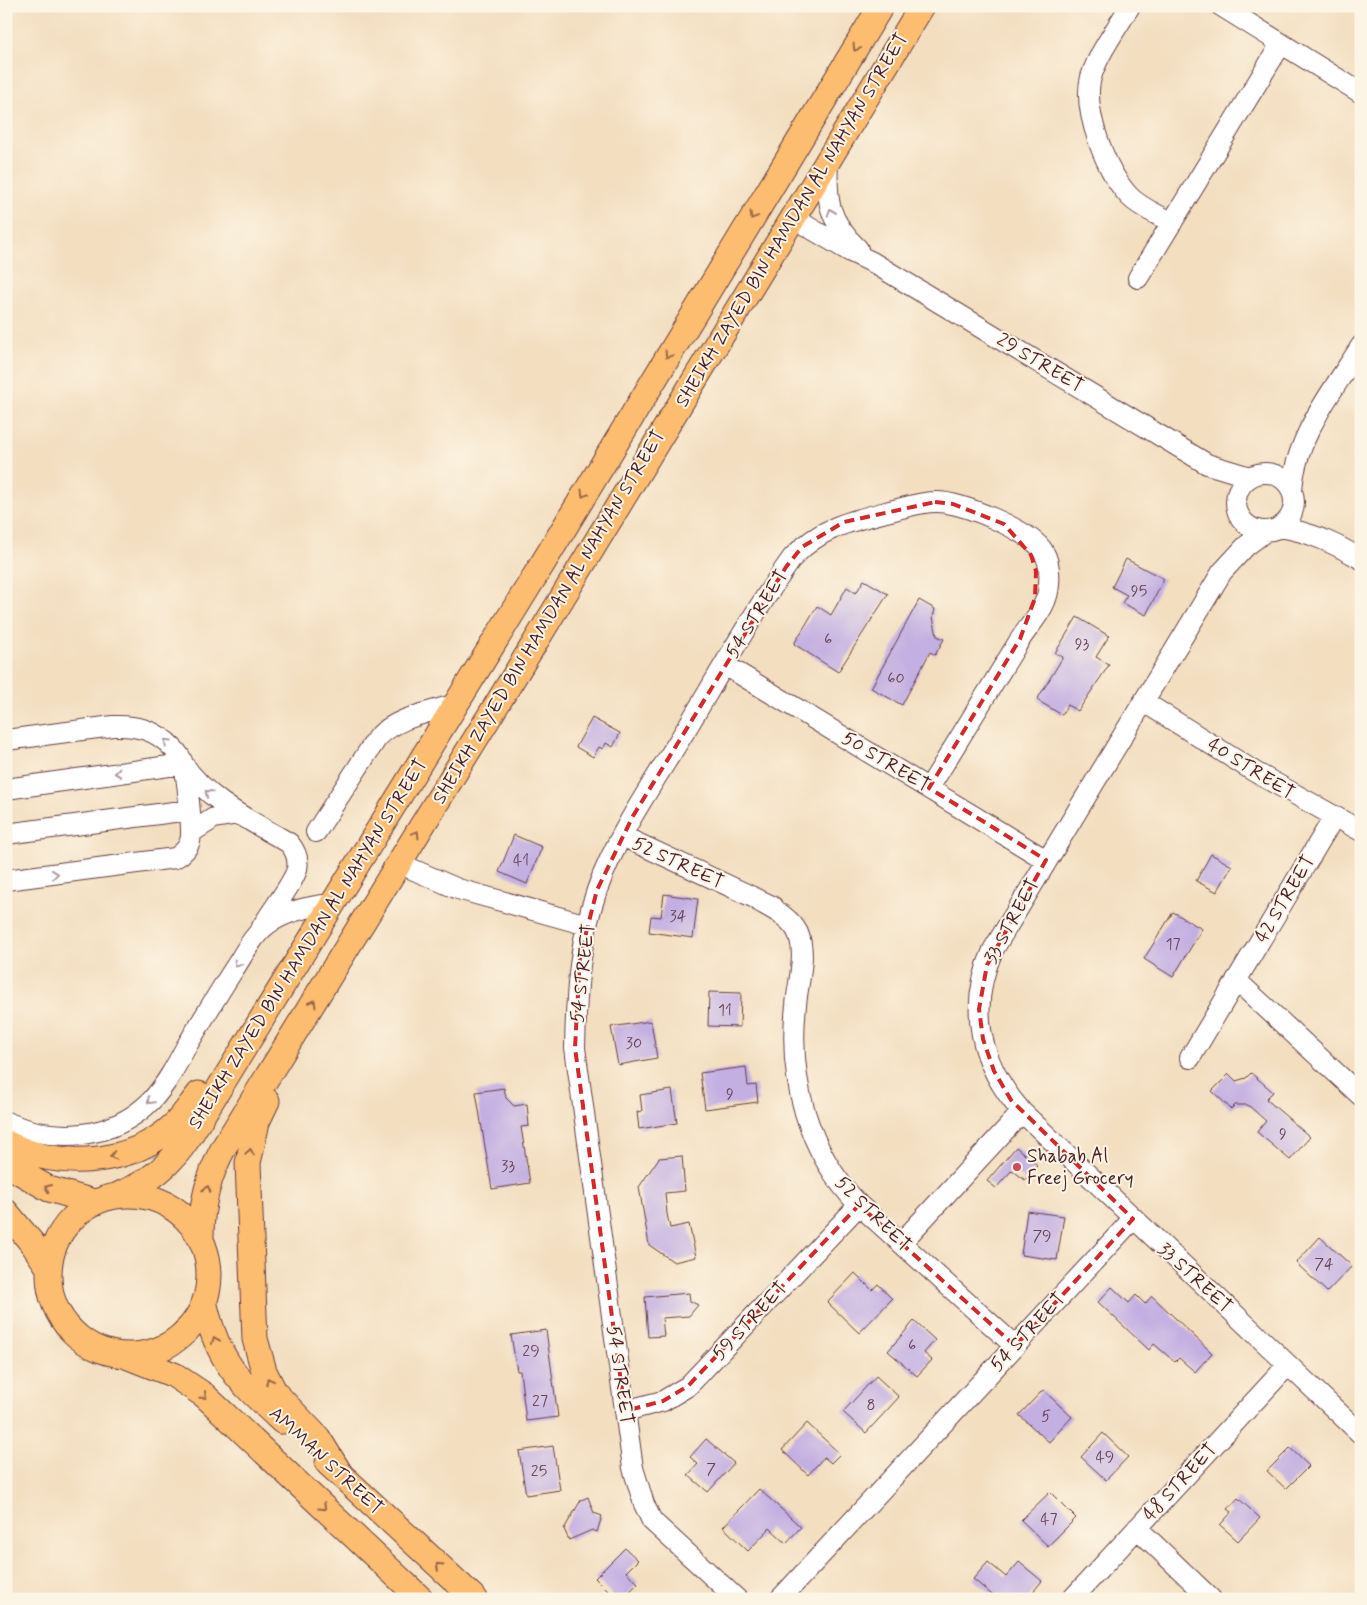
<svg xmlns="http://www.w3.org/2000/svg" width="1367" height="1605" font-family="Mynerve,sans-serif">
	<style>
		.building { fill: #c3afe2 }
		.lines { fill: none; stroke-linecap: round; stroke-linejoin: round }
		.minor-casing { stroke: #633c41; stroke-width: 22 }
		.major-casing { stroke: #633c41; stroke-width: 27 }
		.minor { stroke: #fff; stroke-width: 20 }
		.major { stroke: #fcbd6f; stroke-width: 25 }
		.oneway { stroke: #9a664a }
		.oneway2 { stroke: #ae9aa0 }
		.marked { fill: none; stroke: #d62828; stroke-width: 4; stroke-dasharray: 10 6; stroke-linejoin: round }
		.poi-dot { fill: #d1495b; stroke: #fcf5e5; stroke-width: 2 }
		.labels { text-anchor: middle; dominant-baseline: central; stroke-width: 4; stroke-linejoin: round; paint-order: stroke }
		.number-label { font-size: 16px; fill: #684359 }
		.street-label { font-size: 19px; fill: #4a1f2b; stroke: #fcf5e5 }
		.poi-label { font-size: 19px; fill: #4a1f2b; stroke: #fcf5e5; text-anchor: start }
	</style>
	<rect width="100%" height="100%" fill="#fcf5e5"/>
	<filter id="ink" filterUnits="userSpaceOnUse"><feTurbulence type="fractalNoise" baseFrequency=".02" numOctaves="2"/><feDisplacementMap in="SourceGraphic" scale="10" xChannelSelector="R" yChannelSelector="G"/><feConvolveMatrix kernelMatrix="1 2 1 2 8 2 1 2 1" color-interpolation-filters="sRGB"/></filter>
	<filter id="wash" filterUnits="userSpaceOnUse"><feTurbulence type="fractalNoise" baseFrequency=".0096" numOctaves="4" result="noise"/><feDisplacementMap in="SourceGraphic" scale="20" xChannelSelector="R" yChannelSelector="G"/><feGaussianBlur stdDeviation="1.12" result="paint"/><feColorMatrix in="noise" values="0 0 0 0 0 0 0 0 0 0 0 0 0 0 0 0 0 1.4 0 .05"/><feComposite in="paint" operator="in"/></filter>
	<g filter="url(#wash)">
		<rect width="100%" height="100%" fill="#f3dec0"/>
		<g id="blocks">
			<!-- building -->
			<path class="building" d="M1126 559 1164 579 1146 615 1122 603 1127 595 1112 587Z
				M864 580 888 594 838 672 794 644 817 606 831 615 847 587 856 593Z
				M919 600 935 609 933 617 937 636 944 639 935 655 930 652 902 705 871 688Z
				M1077 617 1109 636 1096 657 1109 665 1078 711 1067 705 1062 715 1037 700 1063 657 1055 653Z
				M592 718 620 733 613 747 606 743 603 749 599 747 593 757 576 747Z
				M514 835 542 847 527 884 499 872Z
				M1211 854 1232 866 1217 892 1196 881Z
				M664 894 698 899 693 938 649 932 651 916 661 917Z
				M1173 912 1202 929 1173 977 1144 959Z
				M709 992 741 993 740 1027 708 1026Z
				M651 1021 657 1058 618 1065 611 1027Z
				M746 1067 748 1086 756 1085 758 1102 705 1109 700 1073Z
				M1251 1073 1273 1092 1266 1099 1310 1137 1290 1160 1257 1132 1266 1121 1248 1105H1235L1231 1109 1212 1091 1229 1074 1236 1081 1246 1078Z
				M504 1088 506 1098 514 1106 527 1104 529 1126 521 1127 530 1183 492 1189 476 1092Z
				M672 1090 677 1123 639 1129 637 1112 642 1111 640 1095Z
				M1016 1147 1037 1165 1025 1180 1012 1170 996 1188 987 1181Z
				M682 1156 685 1191 665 1193 667 1214 670 1228 689 1224 696 1257 674 1262 649 1245 639 1187 659 1158Z
				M1027 1211 1064 1216 1057 1260 1021 1255Z
				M1320 1237 1352 1266 1327 1292 1296 1263Z
				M855 1273 872 1290 878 1284 892 1299 859 1333 827 1302Z
				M1112 1287 1129 1303 1136 1295 1145 1304 1152 1296 1212 1353 1195 1372 1179 1358 1175 1362 1154 1344 1149 1350 1098 1302Z
				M689 1293 690 1301 698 1305 689 1316 662 1318 664 1336 648 1337 645 1297Z
				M914 1321 935 1340 924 1353 932 1360 917 1376 888 1351Z
				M546 1330 558 1417 526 1421 520 1371H517L511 1335Z
				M876 1376 899 1397 866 1433 843 1412Z
				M1043 1390 1072 1417 1049 1442 1019 1415Z
				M807 1423 840 1454 831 1463 824 1457 808 1475 782 1450Z
				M1103 1433 1128 1457 1106 1480 1081 1457Z
				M706 1439 734 1463 708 1492 688 1475 698 1464 690 1457Z
				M553 1446 560 1490 526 1495 519 1451Z
				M1290 1448 1309 1466 1286 1489 1267 1471Z
				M759 1489 801 1527 786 1543 770 1528 748 1551 723 1527Z
				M1050 1492 1076 1518 1048 1546 1021 1520Z
				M588 1497 594 1513 602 1516 597 1532 592 1530 569 1540 564 1529 581 1500Z
				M1238 1498 1260 1518 1238 1541 1220 1525 1232 1512 1228 1509Z
				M625 1548 638 1560 626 1572 638 1583 623 1599H616L595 1578Z
				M988 1562 1006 1577 1019 1562 1042 1581 1027 1599H997L973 1579Z"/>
		</g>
	</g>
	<g filter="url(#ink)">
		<use href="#blocks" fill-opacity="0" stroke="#633c41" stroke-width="1"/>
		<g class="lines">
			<defs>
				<path id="minor" d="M1130 6C1117 28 1099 52 1091 77 1082 110 1106 172 1130 197 1141 208 1159 215 1172 223
					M1221 6 1361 93
					M828 160C826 201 828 220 858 249
					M793 218 851 252 872 262 1207 464 1250 477
					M1138 278 1281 44
					M1236 502a29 29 0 1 1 58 0a29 29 0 1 1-58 0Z
					M1292 492C1294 438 1333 391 1361 346
					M1279 527C1310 532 1334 543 1361 559
					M1266 531 1246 546 1222 572 993 950C967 1009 980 1064 1022 1112L1361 1434
					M725 665 1046 860
					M1144 702 1255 772 1361 831
					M6 740 113 726C137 725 156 730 173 748 177 752 182 759 183 764 187 774 193 832 190 841 188 849 182 854 175 858L6 880
					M6 789 183 764C209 802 250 820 289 843 295 850 299 859 297 869 294 882 270 913 262 927
					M192 832 214 818 239 814
					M316 832 377 738C397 717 428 713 456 704
					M6 834 189 810
					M622 836 772 906
					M398 863 458 889 587 925
					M760 902C774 910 791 918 798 933 807 955 798 981 796 1005 788 1079 807 1151 859 1205L1015 1346
					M1236 980 1361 1096
					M1190 1058 1334 817
					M6 1122C55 1143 112 1140 151 1101 166 1085 176 1066 186 1047 202 1021 217 995 234 969 244 954 253 935 268 924 286 911 311 906 332 904
					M901 1243 1022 1112
					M625 1411 663 1401 688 1386 859 1205
					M1137 1528 1211 1599
					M737 1599 652 1521 644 1504 633 1468 575 1048C576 995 579 941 597 890 617 834 654 782 685 731 720 673 753 612 793 557 822 526 855 520 894 510 907 507 921 502 935 502 958 500 1031 531 1043 551 1049 560 1050 572 1049 584 1048 609 1028 625 1016 646 987 693 958 741 929 788
					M780 1599 1133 1219
					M1072 1599 1288 1365"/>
				<path id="major" d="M267 1101 257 1122 248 1163 255 1339 264 1371 275 1393 318 1438 341 1475
					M6 1143C59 1170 131 1166 175 1124 184 1115 191 1104 199 1094
					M6 1164 49 1189 94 1202
					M120 1194C150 1182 171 1164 189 1137L546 558 881 6
					M49 1275a80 80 0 1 1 160 0a80 80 0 1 1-160 0Z
					M6 1212 32 1243 49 1268
					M201 1237C201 1205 208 1176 224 1147L539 636 922 6
					M205 1305C218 1363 240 1382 282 1421
					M126 1356 174 1375 204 1395 421 1599
					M328 1463 475 1599"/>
			</defs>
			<!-- minor casing -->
			<use href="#minor" class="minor-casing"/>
			<!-- major casing -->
			<use href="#major" class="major-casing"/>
			<!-- minor -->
			<use href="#minor" class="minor"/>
			<!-- major -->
			<use href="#major" class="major"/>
		</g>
		<!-- one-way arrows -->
		<defs><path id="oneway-chevron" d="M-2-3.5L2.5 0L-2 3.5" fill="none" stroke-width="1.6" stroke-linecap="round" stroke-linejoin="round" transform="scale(1.25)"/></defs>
		<g class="oneway">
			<use href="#oneway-chevron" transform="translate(856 48) rotate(121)"/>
			<use href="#oneway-chevron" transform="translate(753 216) rotate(121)"/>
			<use href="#oneway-chevron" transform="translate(668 355) rotate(121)"/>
			<use href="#oneway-chevron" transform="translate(584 494) rotate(121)"/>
			<use href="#oneway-chevron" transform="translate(416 834) rotate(-58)"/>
			<use href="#oneway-chevron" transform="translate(313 1003) rotate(-59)"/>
			<use href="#oneway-chevron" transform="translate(250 1152) rotate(-81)"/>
			<use href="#oneway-chevron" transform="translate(113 1156) rotate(166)"/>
			<use href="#oneway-chevron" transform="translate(48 1188) rotate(-156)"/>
			<use href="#oneway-chevron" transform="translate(207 1189) rotate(-75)"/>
			<use href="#oneway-chevron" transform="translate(215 1340) rotate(-112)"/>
			<use href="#oneway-chevron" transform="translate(269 1381) rotate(-118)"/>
			<use href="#oneway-chevron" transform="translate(204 1396) rotate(40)"/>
			<use href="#oneway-chevron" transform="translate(323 1507) rotate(43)"/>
			<use href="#oneway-chevron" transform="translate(439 1566) rotate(-137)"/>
		</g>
		<g class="oneway2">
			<use href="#oneway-chevron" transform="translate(831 212) rotate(-109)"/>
			<use href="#oneway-chevron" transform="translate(167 742) rotate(-137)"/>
			<use href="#oneway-chevron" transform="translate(118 773) rotate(172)"/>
			<use href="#oneway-chevron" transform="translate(208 793) rotate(-139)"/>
			<use href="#oneway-chevron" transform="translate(55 874) rotate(-7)"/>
			<use href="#oneway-chevron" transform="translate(237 964) rotate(123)"/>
			<use href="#oneway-chevron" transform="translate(150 1101) rotate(135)"/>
		</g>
	</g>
	<!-- marked area -->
	<path class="marked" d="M935 502 953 504 1004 524 1031 555 1036 571 1035 598 1020 639 929 788 1046 860 987 965 979 1009 983 1039 994 1071 1011 1100 1133 1219 1015 1346 859 1205 688 1386 663 1401 625 1411 575 1048 580 957 597 890 633 816 786 567 802 547 844 522Z"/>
	<!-- markers -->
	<circle class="poi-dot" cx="1017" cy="1167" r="5"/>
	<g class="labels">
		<!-- number labels -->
		<g class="number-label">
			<text x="1139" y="591">95</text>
			<text x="828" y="639">6</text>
			<text x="1082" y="644">93</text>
			<text x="896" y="678">60</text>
			<text x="521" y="860">41</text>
			<text x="678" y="916">34</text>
			<text x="1173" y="944">17</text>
			<text x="725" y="1010">11</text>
			<text x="634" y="1043">30</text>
			<text x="730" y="1094">9</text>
			<text x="1283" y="1134">9</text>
			<text x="508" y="1166">33</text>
			<text x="1042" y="1236">79</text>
			<text x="1324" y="1264">74</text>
			<text x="912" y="1345">6</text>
			<text x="531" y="1351">29</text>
			<text x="540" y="1401">27</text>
			<text x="871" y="1405">8</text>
			<text x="1046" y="1416">5</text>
			<text x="1105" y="1457">49</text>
			<text x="711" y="1469">7</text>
			<text x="539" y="1471">25</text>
			<text x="1049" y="1519">47</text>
		</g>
		<!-- street labels -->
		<g class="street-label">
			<text transform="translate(792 220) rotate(-59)">SHEIKH ZAYED BIN HAMDAN AL NAHYAN STREET</text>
			<text transform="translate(1040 363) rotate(31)">29 STREET</text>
			<text transform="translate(757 614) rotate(-58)">54 STREET</text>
			<text transform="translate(549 617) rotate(-59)">SHEIKH ZAYED BIN HAMDAN AL NAHYAN STREET</text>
			<text transform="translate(886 762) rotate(31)">50 STREET</text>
			<text transform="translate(1251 769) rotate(32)">40 STREET</text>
			<text transform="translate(678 863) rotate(25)">52 STREET</text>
			<text transform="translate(1285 899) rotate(-59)">42 STREET</text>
			<text transform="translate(1012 921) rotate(-61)">33 STREET</text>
			<text transform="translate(308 944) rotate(-58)">SHEIKH ZAYED BIN HAMDAN AL NAHYAN STREET</text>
			<text transform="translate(583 973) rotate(-83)">54 STREET</text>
			<text transform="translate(873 1214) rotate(45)">52 STREET</text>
			<text transform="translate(1195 1278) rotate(43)">33 STREET</text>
			<text transform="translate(750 1321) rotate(-47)">59 STREET</text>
			<text transform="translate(1028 1332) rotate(-47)">54 STREET</text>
			<text transform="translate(620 1375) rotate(82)">54 STREET</text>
			<text transform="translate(326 1461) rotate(43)">AMMAN STREET</text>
			<text transform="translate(1180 1482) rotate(-47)">48 STREET</text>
		</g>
		<!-- poi labels -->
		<g class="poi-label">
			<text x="1027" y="1156">Shabab Al<tspan x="1027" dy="22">Freej Grocery</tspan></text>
		</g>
	</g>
	<!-- margin -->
	<rect width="1367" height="1605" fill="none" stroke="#fcf5e5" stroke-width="25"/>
</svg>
